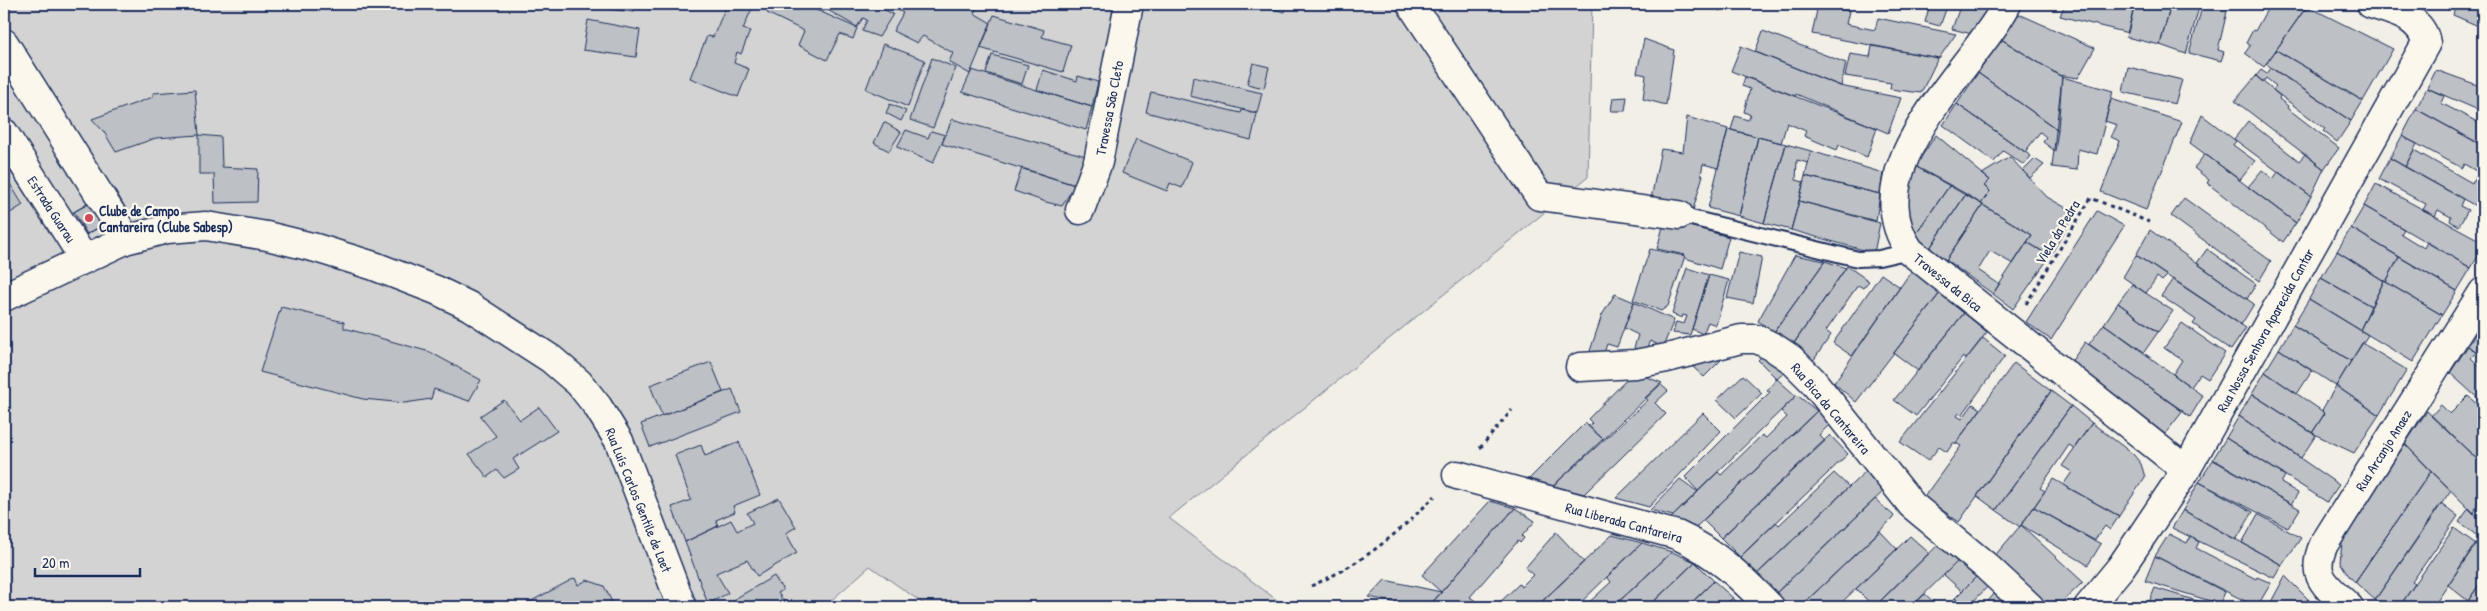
<svg xmlns="http://www.w3.org/2000/svg" width="2487" height="611" font-family="'Patrick Hand',sans-serif">
	<style>
		.green { fill: #d2d3d2; stroke: #768198 }
		.building { fill: #bdc0c4; stroke: #1b2f5e }
		.lines { fill: none; stroke-linecap: round; stroke-linejoin: round }
		.lane-casing { stroke: #1b2f5e; stroke-width: 18 }
		.street-casing { stroke: #1b2f5e; stroke-width: 31 }
		.path { stroke: #1b2f5e; stroke-width: 3; stroke-dasharray: 4 4; stroke-linecap: butt }
		.lane { stroke: #fbf7ec; stroke-width: 14 }
		.street { stroke: #fbf7ec; stroke-width: 28 }
		.poi-dot { fill: #d1495b; stroke: #fbf7ec; stroke-width: 2 }
		.labels { text-anchor: middle; dominant-baseline: central; stroke-width: 4.5; stroke-linejoin: round; paint-order: stroke }
		.street-label { font-size: 14px; fill: #1b2f5e; stroke: #fbf7ec }
		.poi-label { font-size: 14px; font-weight: bold; fill: #1b2f5e; stroke: #fbf7ec; text-anchor: start }
	</style>
	<rect width="100%" height="100%" fill="#f2efe6"/>
	<filter id="ink" filterUnits="userSpaceOnUse"><feTurbulence type="fractalNoise" baseFrequency=".02" numOctaves="2"/><feDisplacementMap in="SourceGraphic" scale="10" xChannelSelector="R" yChannelSelector="G"/><feConvolveMatrix kernelMatrix="1 2 1 2 8 2 1 2 1" color-interpolation-filters="sRGB"/></filter>
	<g filter="url(#ink)">
		<!-- green -->
		<path class="green" d="M4 4H1592L1588 177 1169 518 1286 607H928L870 566 824 607H4Z"/>
		<!-- building -->
		<path class="building" d="M600 4H635L634 12 599 8Z
			M727 4H745L753 6 743 29 750 31 741 54 737 52 734 63 749 69 738 97 690 78 707 36 713 37Z
			M772 4H803L857 28 853 39 840 34 827 60 798 45 804 31 767 13Z
			M821 4H873L893 14 879 37 862 31 867 20 863 18 857 27 826 9 824 11 818 8Z
			M887 4H979L974 13 991 23 970 74 949 62 953 53 923 36 917 43 893 31 903 13Z
			M1252 4H1287L1285 12Z
			M1710 4H1726L1720 11Z
			M1883 4H1907V7Z
			M1930 4H1948L1940 26 1925 22Z
			M1961 4H1990L1976 35 1952 29Z
			M2065 4H2135L2128 33 2060 16Z
			M2135 4H2171L2160 45 2126 37Z
			M2171 4H2200L2186 54 2160 45Z
			M2203 4 2228 7 2218 50 2224 52 2221 61 2189 53Z
			M2270 4 2307 6 2264 67 2245 53 2250 46 2246 43 2253 30 2255 31Z
			M2456 4H2483V28L2453 15Z
			M1818 5 1849 11 1846 24 1875 30 1878 18 1956 34 1939 58 1812 34Z
			M2307 6 2393 49 2363 101 2276 50Z
			M2019 14 2095 48 2078 78 2058 75 2001 39Z
			M994 15 1044 30 1042 37 1071 45 1063 72 980 48Z
			M588 20 640 30 636 57 583 50Z
			M1763 31 1846 63 1841 86 1755 52Z
			M1644 39 1674 50 1666 105 1643 99 1646 75 1637 73Z
			M2001 39 2062 77 2058 130 1978 73Z
			M883 44 925 60 908 107 866 89Z
			M1741 46 1840 86 1901 98 1888 133 1796 94 1795 96 1731 71Z
			M1872 46 1938 58 1921 93 1890 89 1891 83 1845 76 1850 54 1870 57Z
			M2276 50 2363 101 2351 121 2266 64Z
			M992 55 1028 65 1022 84 986 73Z
			M932 58 956 68 933 128 910 120Z
			M1253 63 1269 67 1264 88 1247 84Z
			M2128 67 2182 80 2175 104 2123 92Z
			M2271 68 2351 121 2337 142 2323 131 2325 129 2273 90 2276 86 2266 78 2263 82 2256 76 2261 70 2267 74Z
			M972 70 1092 107 1086 130 962 92Z
			M1043 70 1077 81 1078 76 1098 82 1092 107 1037 90Z
			M2436 70 2483 87V112L2427 88Z
			M1978 73 2058 130 2055 151 2043 142 2046 137 2040 132 2025 152 1957 104Z
			M2256 76 2280 96 2279 99 2288 106 2287 108 2339 148 2324 169 2235 101Z
			M1193 77 1262 93 1257 113 1190 96Z
			M1745 77 1877 128 1867 157 1839 145 1837 150 1804 136 1806 131 1787 123 1781 143 1731 130 1735 116 1748 120 1751 115 1744 112 1750 89 1742 86Z
			M2062 77 2113 91 2097 154 2078 149 2077 170 2052 167Z
			M2427 88 2444 96 2441 103 2483 125 2482 145 2416 109Z
			M195 90 199 135 156 138 116 152 104 132 92 119 153 97V93Z
			M1151 92 1241 113 1242 110 1257 114 1251 140 1146 112Z
			M1627 97 1625 111H1611L1613 98Z
			M2111 99 2182 122 2146 210 2101 192 2120 141 2111 137 2117 125 2105 121Z
			M890 104 906 111 901 121 886 113Z
			M1957 104 2031 156 2024 165 2003 151 1994 162 1943 125Z
			M2416 109 2483 146V175L2464 164 2462 168 2402 136Z
			M2202 115 2236 141 2233 145 2255 161 2240 180 2190 143Z
			M1687 117 1728 129 1718 168 1703 164 1701 175H1703L1693 210 1650 204 1661 149 1683 152Z
			M952 119 1086 156 1075 185 942 144Z
			M2248 121 2299 161 2305 154 2324 169 2311 196 2234 139Z
			M884 122 901 132 889 151 874 143Z
			M1728 129 1758 137 1739 216 1708 208Z
			M906 130 928 138 931 131 945 135 933 163 897 147Z
			M199 135 221 137 222 167 258 169 257 202 215 203 214 174H199Z
			M1936 135 1990 180 1984 186 1990 191 1981 204 1915 166Z
			M2402 136 2417 144 2405 167 2390 158Z
			M1758 137 1786 144 1764 223 1739 216Z
			M1136 139 1192 162 1182 188 1170 183 1167 191 1122 173Z
			M1786 144 1811 151 1808 163 1797 160 1796 180 1804 182 1791 230 1764 223Z
			M2414 150 2472 183 2476 176 2483 180V210L2405 167Z
			M1811 151 1883 173 1880 194 1805 176Z
			M2205 154 2296 223 2283 242 2207 183 2209 180 2194 168Z
			M2010 157 2047 197 2075 213 2050 256 2027 242 2032 235 1981 204 1990 191 1984 186 1990 180 1982 174Z
			M2390 158 2463 199 2460 206 2468 210 2459 226 2450 221 2451 217 2438 210 2435 216 2423 210 2426 204 2379 179Z
			M2035 159 2044 165 2030 178 2023 171Z
			M1915 166 1950 185 1914 236 1904 212Z
			M1022 168 1075 185 1062 206 1046 202 1014 191Z
			M2262 170 2273 179 2278 172 2311 196 2296 223 2248 187Z
			M4 174 23 205 4 217Z
			M1805 176 1880 194 1876 221 1799 201Z
			M2376 184 2483 242V248L2471 268 2364 206Z
			M1950 185 1966 194 1930 248 1914 236Z
			M114 188 127 211 64 248 50 226Z
			M1966 194 1983 205 1946 260 1930 248Z
			M2184 198 2271 261 2259 281 2171 216Z
			M1799 201 1880 223 1874 253 1791 230Z
			M90 203 103 225 87 234 74 212Z
			M1983 205 2032 235 2013 264 1990 251 1978 270 1999 284 1993 294 1946 260Z
			M2364 206 2404 229 2401 234 2424 248 2427 242 2471 268 2457 291 2351 228Z
			M2097 211 2124 226 2051 340 2026 322Z
			M1665 219 1729 237 1720 269 1685 258V255L1657 249Z
			M2351 228 2399 257 2386 282 2337 251Z
			M2150 230 2254 304 2241 325 2136 255Z
			M2027 242 2050 256 2013 309 1993 294Z
			M1650 249 1685 256 1668 306 1661 311 1633 300Z
			M2207 249 2256 284 2247 299 2197 263Z
			M2337 251 2384 281 2371 306 2321 278Z
			M1739 252 1762 257 1753 303 1727 298Z
			M1795 255 1825 261 1774 332 1758 321Z
			M2136 255 2167 276 2162 281 2157 277 2146 293 2123 277Z
			M2399 257 2457 291 2442 315 2386 282Z
			M1825 261 1846 268 1792 346 1774 332Z
			M1847 266 1869 281 1863 288 1858 285 1826 331 1831 335 1813 361 1792 346Z
			M1687 268 1709 275 1690 335 1673 333 1676 322 1684 324 1687 316 1683 315 1682 318 1672 314Z
			M1912 270 1940 293 1856 402 1834 383Z
			M1881 274 1900 287 1852 356 1833 343Z
			M1709 275 1729 280 1716 325 1708 322 1703 334 1692 329Z
			M2321 278 2371 306 2360 330 2309 299Z
			M2173 279 2246 328 2231 350 2193 324 2196 320 2161 296Z
			M2384 281 2442 315 2413 362 2360 330Z
			M2132 284 2173 311 2158 332 2118 303Z
			M1940 293 1964 313 1918 371 1894 353Z
			M1615 294 1634 302 1617 347 1607 344 1602 359 1589 354 1602 315Z
			M2309 299 2368 335 2351 361 2293 325Z
			M1634 302 1674 320 1663 347 1650 341 1644 352 1634 348 1638 335 1624 328Z
			M2118 303 2158 332 2144 352 2104 324Z
			M281 307 344 322V328L430 352 481 380 469 401 434 389 431 399 405 403 363 399 260 372Z
			M1964 313 1987 332 1966 359 1963 357 1916 416 1894 400Z
			M2182 323 2225 353 2208 379 2200 374 2191 387 2173 374 2182 360 2164 348Z
			M2104 324 2203 396 2190 417 2089 344Z
			M2482 324 2483 325V358L2468 346Z
			M2293 325 2351 361 2336 386 2279 349Z
			M1983 338 2005 356 1962 415 1959 413 1957 416 1962 419 1973 404 1981 409 1956 443H1953L1947 452 1939 447 1928 461 1900 442Z
			M2085 342 2183 411 2165 434 2071 362Z
			M2362 343 2407 370 2379 415 2336 386Z
			M2468 346 2476 352 2471 358 2483 369V403L2450 373Z
			M2279 349 2312 371 2297 394 2265 372Z
			M1767 351 1787 370 1777 379 1758 360Z
			M1718 355 1723 358 1704 377 1693 367Z
			M711 362 723 392 662 416 650 385Z
			M2014 363 2051 391 1959 522 1924 497 1961 446 1956 443Z
			M1634 372 1662 383 1603 439 1588 426 1592 423 1588 419Z
			M2265 372 2325 413 2312 433 2252 394Z
			M1743 375 1762 393 1736 418 1717 400Z
			M1777 379 1796 396 1698 491 1685 477 1770 392 1767 390Z
			M1660 384 1668 391 1655 403 1666 414 1584 494 1553 486 1648 400 1645 398Z
			M2336 386 2379 415 2354 453 2312 433 2325 413 2322 410Z
			M732 389 741 412 650 447 641 424Z
			M2051 391 2071 406 1996 510 1977 496Z
			M2252 394 2316 435 2301 458 2239 416Z
			M1797 395 1817 411 1697 526 1670 519 1718 472 1721 475 1762 435 1766 438 1787 417 1781 411Z
			M2468 396 2483 410V465L2431 416 2441 405 2450 414Z
			M504 400 520 420 539 407 557 431 513 459 519 469 504 478 497 470 487 477 469 454 496 436 480 416Z
			M2071 406 2092 423 2074 448 2069 445 2040 488 2045 491 2020 527 1996 510Z
			M1817 411 1831 423 1819 435 1825 441 1721 538 1703 520Z
			M2427 411 2483 465V483L2474 514 2405 444Z
			M1703 413 1721 431 1649 507 1616 498Z
			M2239 416 2339 485 2327 502 2226 438Z
			M1585 423 1603 439 1553 486 1528 480Z
			M2092 423 2133 454 2141 464 2145 477 2119 516 2063 485 2072 472 2062 466Z
			M1830 435 1848 454 1740 557 1721 538Z
			M2226 438 2285 476 2281 483 2298 493 2291 504 2213 459Z
			M739 442 760 495 733 506 735 512 716 520 718 526 685 542 672 507 691 500 675 455 701 445 705 456Z
			M2405 444 2431 471 2355 582 2349 576 2340 562 2342 543Z
			M2213 460 2300 509 2288 528 2199 482Z
			M1868 469 1887 488 1776 593 1757 574Z
			M2431 471 2451 490 2375 600 2355 582Z
			M1834 473 1849 487 1757 574 1740 557 1776 522 1779 525Z
			M1680 479 1698 492 1673 516 1650 510Z
			M2053 479 2119 516 2110 530 2105 526 2094 541 2034 507Z
			M2199 482 2253 512 2236 540 2183 510Z
			M779 498 796 527 786 533 797 553 757 576 747 560 716 573 728 593 708 604 685 542 731 520 737 531 753 523 747 513Z
			M1875 499 1894 516 1892 519 1800 607H1790L1776 593Z
			M1490 501 1515 508 1441 592 1422 575Z
			M2441 503 2458 516 2412 582 2415 584 2399 607H2383L2375 600Z
			M2034 507 2101 544 2088 565 2021 525Z
			M1515 508 1535 521 1522 536 1524 538 1520 543 1518 541 1470 597 1484 607H1428Z
			M2469 508 2483 522V532L2480 538 2459 522Z
			M2183 510 2282 565 2274 578 2172 528Z
			M2258 514 2301 538 2282 565 2242 543Z
			M2021 525 2083 582 2057 607H2050L2020 578 2016 582 1992 559Z
			M2454 528 2476 544 2433 607H2399Z
			M1880 531 1897 549 1837 607H1800Z
			M1556 532 1584 562 1536 607H1495L1519 584 1521 587 1533 575 1525 568Z
			M2483 532V579L2468 601 2448 585Z
			M2169 534 2187 543 2190 537 2199 542 2196 548 2256 579 2257 577 2271 583 2257 607 2155 556Z
			M1612 535 1642 543 1576 607H1536Z
			M1910 536 1929 553 1874 607 1856 589Z
			M1642 543 1672 552 1613 607H1584L1611 582 1607 577Z
			M1939 544 1957 562 1911 607H1874Z
			M1672 552 1695 562 1648 607H1613Z
			M2155 556 2225 592 2220 604 2145 581Z
			M1960 559 1977 576 1962 591 1944 575Z
			M1695 562 1714 581 1687 607H1648Z
			M774 576 783 590 778 593 788 607H738L733 600Z
			M1977 576 1992 582 1968 607H1965L1955 598Z
			M2285 576 2308 599 2303 607H2270L2273 603 2271 602Z
			M575 578 578 585 587 580 604 586 613 604 606 607H520Z
			M2483 579V607H2464L2468 601Z
			M1385 580 1441 592H1442L1428 607H1417L1369 597Z
			M1714 581 1733 598 1723 607H1687Z
			M2155 588 2217 607H2147Z
			M1995 593 2011 607H1983Z
			M1925 594 1939 607H1911Z
			M1733 598 1743 607H1723Z
			M1955 598 1965 607H1946Z
			M2308 599 2317 607H2303Z"/>
		<g class="lines">
			<defs>
				<path id="lane" d="M1679 215 1858 259 1879 258 1910 251"/>
				<path id="street" d="M1411 4 1539 196 1679 215
					M2007 4C1972 71 1852 169 1910 251L2186 470
					M4 43 114 218 125 240
					M4 133 84 259
					M1080 210 1098 162 1129 4
					M4 297 125 240 167 229 206 226 267 236 316 248 374 266 436 290 469 306 551 359 579 383 598 407 619 441 682 607
					M1580 367 1635 364 1667 358 1741 339H1757L1773 347 1791 359 1812 380 1912 505 1986 566 2030 607
					M1457 475 1677 535C1715 552 1742 578 1770 607
					M2088 607 2121 567 2186 470 2426 43C2422 17 2393 11 2371 4
					M2349 607C2326 585 2309 577 2324 544L2483 292"/>
			</defs>
			<!-- lane casing -->
			<use href="#lane" class="lane-casing"/>
			<!-- street casing -->
			<use href="#street" class="street-casing"/>
			<!-- path -->
			<path class="path" d="M2026 304 2091 198 2149 222
				M1480 448 1512 410
				M1311 586C1364 562 1394 537 1435 496"/>
			<!-- lane -->
			<use href="#lane" class="lane"/>
			<!-- street -->
			<use href="#street" class="street"/>
		</g>
	</g>
	<!-- markers -->
	<circle class="poi-dot" cx="89" cy="218" r="5"/>
	<g class="labels">
		<!-- street labels -->
		<g class="street-label">
			<text transform="translate(1109 108) rotate(-79)">Travessa São Cleto</text>
			<text transform="translate(52 209) rotate(57)">Estrada Guarau</text>
			<text transform="translate(2057 232) rotate(-59)">Viela da Pedra</text>
			<text transform="translate(1948 282) rotate(39)">Travessa da Bica</text>
			<text transform="translate(2265 330) rotate(-61)">Rua Nossa Senhora Aparecida Cantar</text>
			<text transform="translate(1831 408) rotate(50)">Rua Bica da Cantareira</text>
			<text transform="translate(2383 450) rotate(-58)">Rua Arcanjo Anaez</text>
			<text transform="translate(639 500) rotate(68)">Rua Luís Carlos Gentile de Laet</text>
			<text transform="translate(1624 522) rotate(15)">Rua Liberada Cantareira</text>
		</g>
		<!-- poi labels -->
		<g class="poi-label">
			<text x="99" y="210">Clube de Campo<tspan x="99" dy="16">Cantareira (Clube Sabesp)</tspan></text>
		</g>
	</g>
	<!-- margin -->
	<rect width="2487" height="611" fill="none" stroke="#fbf7ec" stroke-width="20"/>
	<rect x="10" y="10" width="2467" height="591" fill="none" stroke="#1b2f5e" stroke-width="2" filter="url(#ink)"/>
	<!-- scale -->
	<path d="M35 568v8h105v-8" fill="none" stroke="#1b2f5e" stroke-width="2.5"/>
	<text x="42" y="568" font-size="15" fill="#1b2f5e" stroke="#fbf7ec" stroke-width="4" paint-order="stroke">20 m</text>
</svg>
